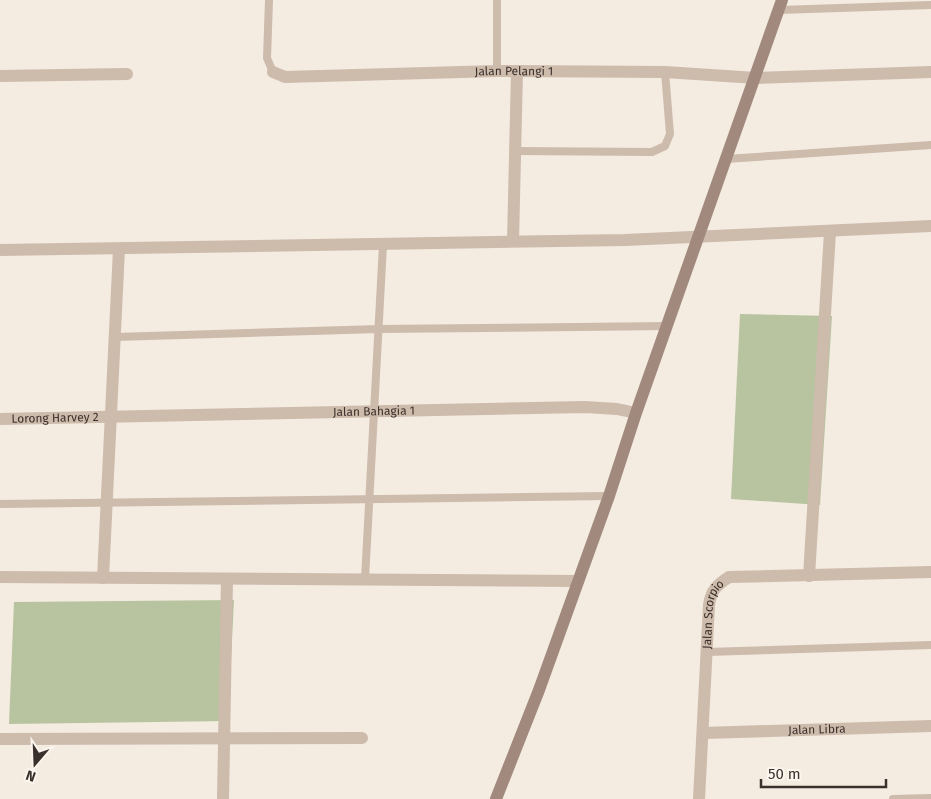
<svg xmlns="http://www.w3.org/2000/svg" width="931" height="799" font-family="'Fira Sans',sans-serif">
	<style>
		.green { fill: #b8c4a0 }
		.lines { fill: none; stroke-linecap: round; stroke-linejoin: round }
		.lane { stroke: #cdbbac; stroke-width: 8 }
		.street { stroke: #cdbbac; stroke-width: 12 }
		.secondary { stroke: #a18a7d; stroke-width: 12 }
		.labels { text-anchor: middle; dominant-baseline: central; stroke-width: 4.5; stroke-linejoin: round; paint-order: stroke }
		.street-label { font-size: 12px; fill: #3b302b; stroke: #fbf5ee }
	</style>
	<rect width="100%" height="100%" fill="#f4ebe1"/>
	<!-- green -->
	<path class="green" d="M740 314 832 316 820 505 731 499Z
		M234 600 228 721 9 724 14 602Z"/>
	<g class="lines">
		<!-- lane -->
		<path class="lane" d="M269 0 267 58 273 72
			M779 10 931 5
			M497 71V0
			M515 151 652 152 665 146 670 134 665 72
			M726 159 931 145
			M115 337 378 329 668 326
			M0 504 609 496
			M365 579 383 245
			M707 652 931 645
			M893 799 931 798"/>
		<!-- street -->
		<g class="street">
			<path id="s1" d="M273 72 285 77 497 71 665 72 756 78 931 72"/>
			<path d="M0 76 127 74"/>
			<path d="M513 241 517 71"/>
			<path d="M0 250 625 240 931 226"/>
			<path id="s2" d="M0 419 585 407 617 409 636 413"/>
			<path d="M809 576 830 232"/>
			<path d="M0 577 578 581"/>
			<path d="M103 578 119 249"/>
			<path id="s3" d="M703 733 931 726"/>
			<path d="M0 739 362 738"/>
			<path d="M223 799 227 579"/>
			<path id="s4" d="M699 799 709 605C711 590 717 585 729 577L931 572"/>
		</g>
		<!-- secondary -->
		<path class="secondary" d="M496 799 539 690 609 496 636 413 782 0"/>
	</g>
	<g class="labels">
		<!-- street labels -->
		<g class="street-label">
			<text stroke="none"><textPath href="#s1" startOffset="242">Jalan Pelangi 1</textPath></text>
			<text stroke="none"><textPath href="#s2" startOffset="374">Jalan Bahagia 1</textPath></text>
			<text stroke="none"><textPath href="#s2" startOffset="55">Lorong Harvey 2</textPath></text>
			<text stroke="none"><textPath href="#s4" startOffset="186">Jalan Scorpio</textPath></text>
			<text stroke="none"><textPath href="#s3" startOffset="114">Jalan Libra</textPath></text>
		</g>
	</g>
	<!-- north arrow -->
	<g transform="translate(35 764) rotate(199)" stroke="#fbf5ee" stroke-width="4" paint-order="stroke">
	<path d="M0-4L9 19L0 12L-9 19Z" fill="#3b302b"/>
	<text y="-8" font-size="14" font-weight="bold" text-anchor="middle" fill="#3b302b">N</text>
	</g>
	<!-- scale -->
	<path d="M761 779v8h125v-8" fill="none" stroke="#3b302b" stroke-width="2.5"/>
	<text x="768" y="779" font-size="15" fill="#3b302b" stroke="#fbf5ee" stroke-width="4" paint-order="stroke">50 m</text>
</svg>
